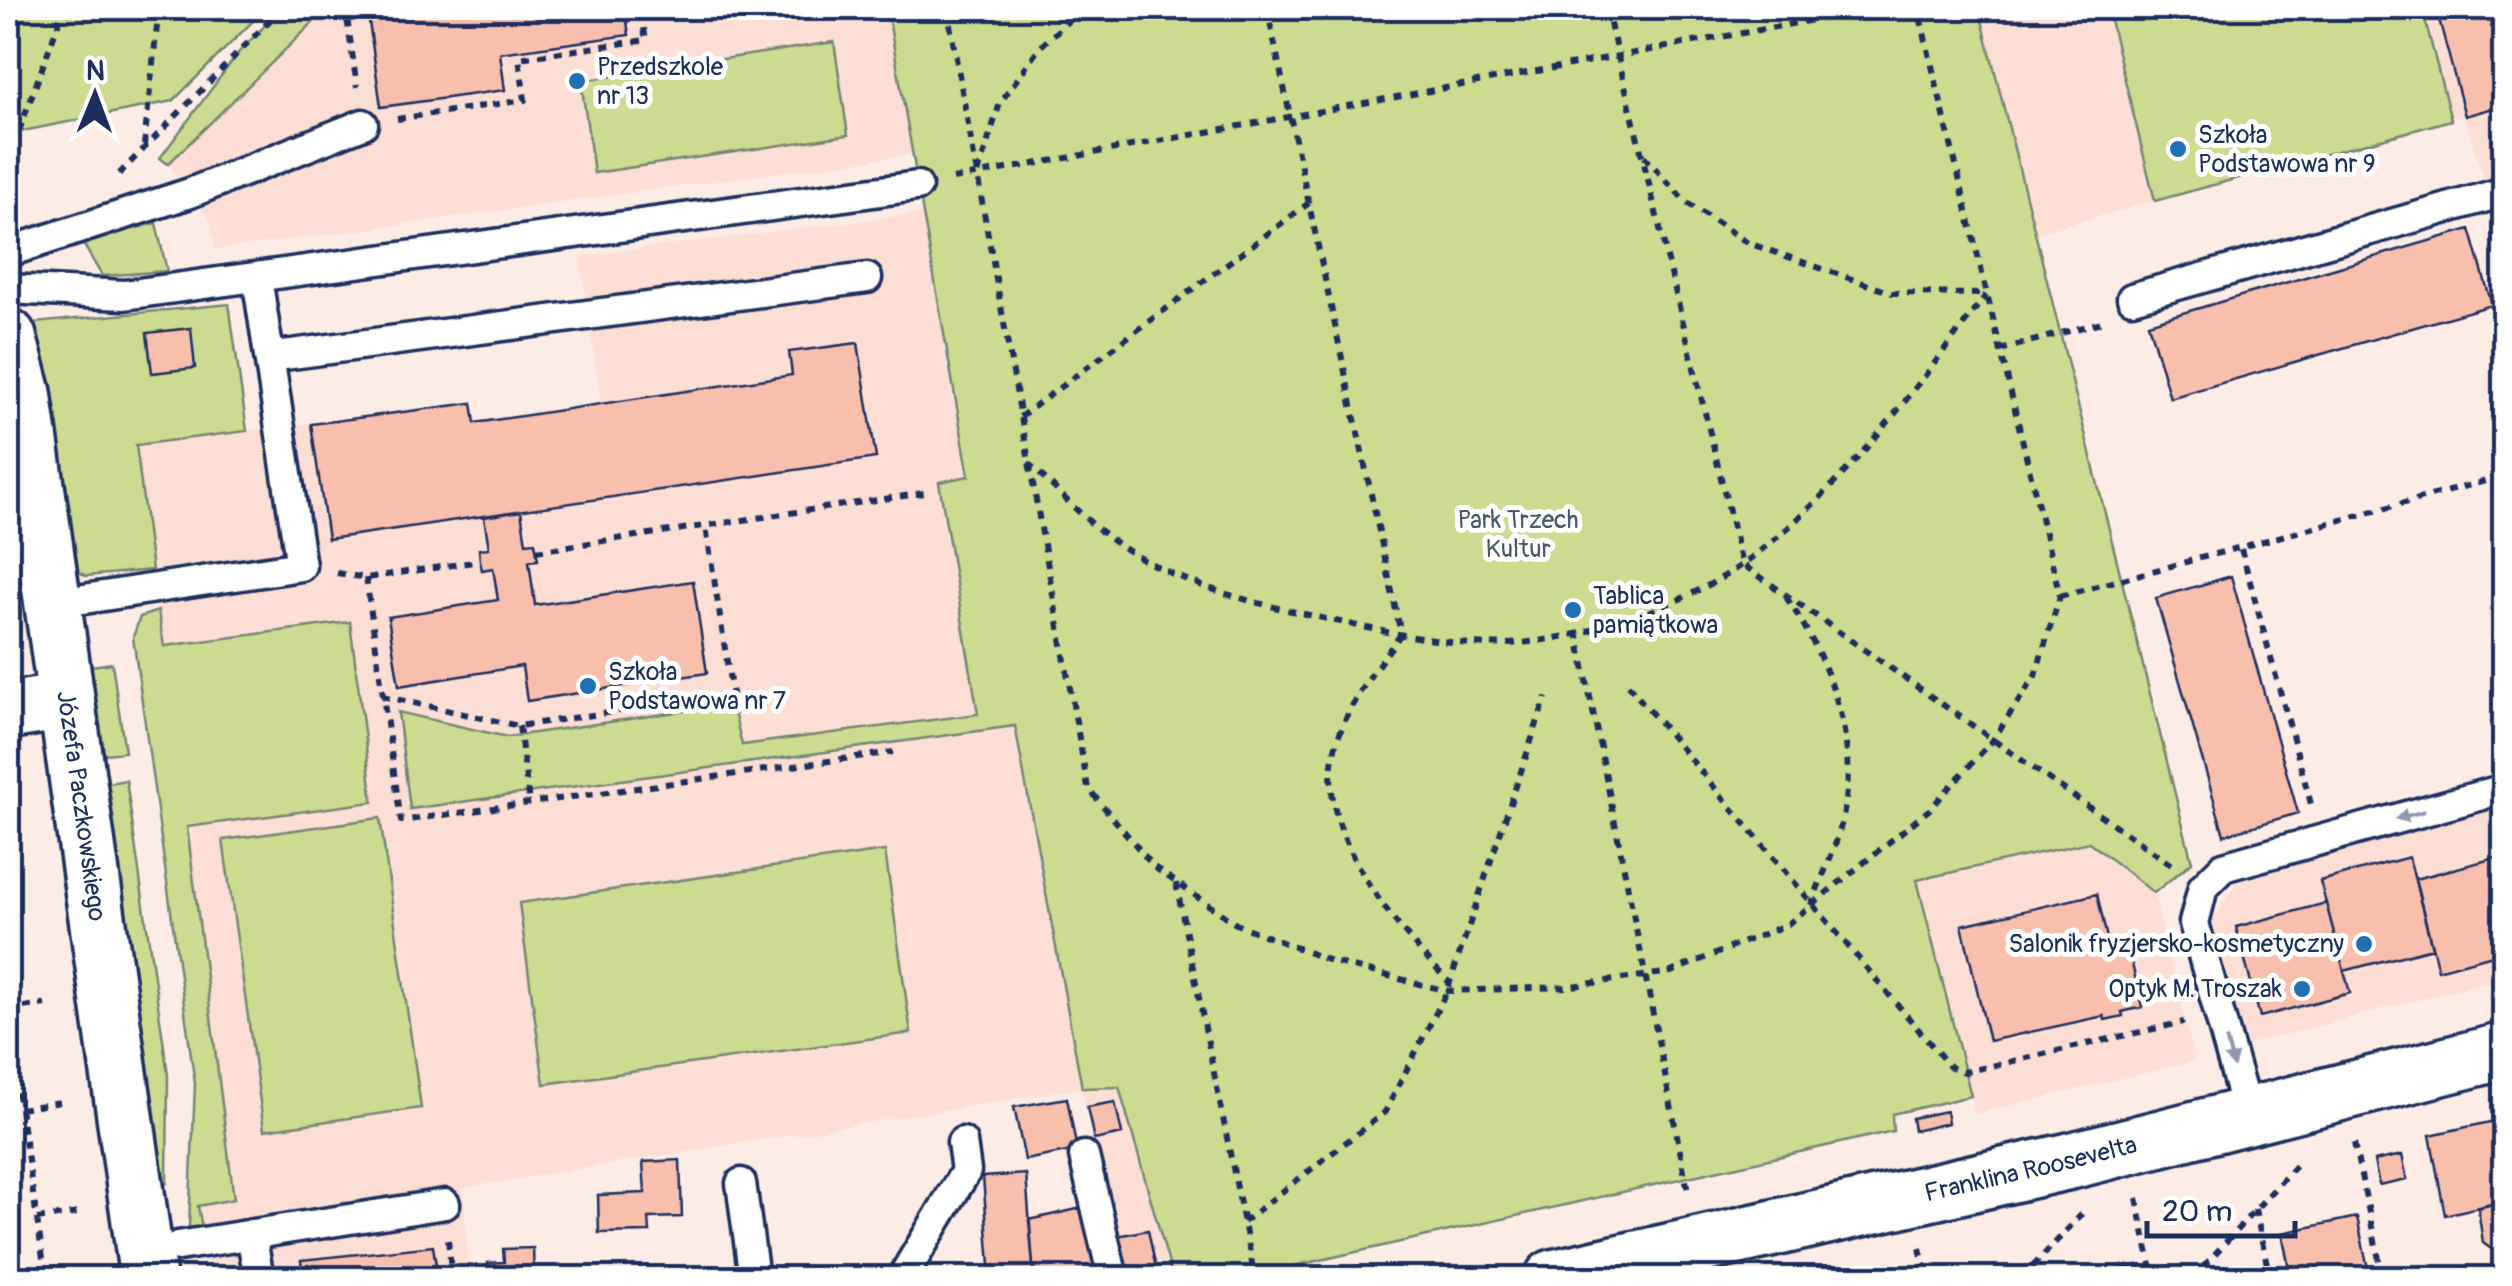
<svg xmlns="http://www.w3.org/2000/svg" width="2512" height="1286" font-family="Pangolin,sans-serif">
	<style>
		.built { fill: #fcded5 }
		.green { fill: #ccdb8f; stroke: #748576; stroke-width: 2.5 }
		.building { fill: #f8bfad; stroke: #1b2f5e; stroke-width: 2.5 }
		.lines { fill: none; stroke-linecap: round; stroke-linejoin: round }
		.lane-casing { stroke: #1b2f5e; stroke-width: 35 }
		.street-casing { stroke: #1b2f5e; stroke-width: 62 }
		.secondary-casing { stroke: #1b2f5e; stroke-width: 62 }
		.path { stroke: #1b2f5e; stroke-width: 6; stroke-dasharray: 8 8; stroke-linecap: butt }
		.lane { stroke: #fff; stroke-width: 28 }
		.street { stroke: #fff; stroke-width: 55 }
		.secondary { stroke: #fff; stroke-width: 55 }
		.oneway { fill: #8d97ae }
		.poi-dot { fill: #1f6fb2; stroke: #fff; stroke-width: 4 }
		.labels { text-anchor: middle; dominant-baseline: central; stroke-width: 10; stroke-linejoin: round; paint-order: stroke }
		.poi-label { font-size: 25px; fill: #1b2f5e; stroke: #fff; text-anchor: start }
		.park-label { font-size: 25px; fill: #475a6a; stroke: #fff }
		.street-label { font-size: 25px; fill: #1b2f5e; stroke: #fff }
	</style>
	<rect width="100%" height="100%" fill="#fdece6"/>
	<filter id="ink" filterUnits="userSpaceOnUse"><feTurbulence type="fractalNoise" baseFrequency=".01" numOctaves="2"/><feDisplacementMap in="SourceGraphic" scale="20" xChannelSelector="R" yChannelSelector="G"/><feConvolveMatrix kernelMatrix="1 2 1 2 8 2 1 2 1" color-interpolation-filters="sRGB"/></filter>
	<g filter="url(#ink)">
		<!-- built -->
		<path class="built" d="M328 8H887L913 154 215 250 210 219 168 164Z
			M1979 8H2504V179L2485 184 2464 116 2034 234Z
			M922 213 1082 1088 1119 1086 1173 1278H1127L1081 1088 463 1188 469 1278H210L198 1206 234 1198 136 444 472 403 475 423 601 404 580 256Z
			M2504 806V977L2247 1045 2213 921 2235 883Z
			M2089 842 2154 893 2195 1061 1975 1114 1917 880Z"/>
		<!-- green -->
		<path class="green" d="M8 8H266L173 101 8 134Z
			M282 8H328L168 164 160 158 239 52Z
			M887 8H1979L2192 862 2154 893 2089 842 1917 880 1971 1096 1892 1114 1893 1131 1254 1275 1173 1278 1119 1087 1082 1088 1015 726 410 809 398 712 507 737 732 704 742 745 978 714 939 482 969 476Z
			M2107 8H2422L2451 120 2155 201Z
			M834 42 848 135 594 173 581 81Z
			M156 223 167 271 102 276 82 242Z
			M229 304 247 431 136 445 152 570 86 576 71 567 34 323Z
			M158 611 164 646 350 622 373 802 187 827 234 1199 198 1206 202 1228 189 1227 195 1084 133 637 140 617Z
			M112 663 125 752 97 755 85 667Z
			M126 780 168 1075 167 1183 160 1190 98 785Z
			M380 818 421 1108 264 1130 223 840Z
			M885 851 911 1033 544 1084 519 903Z"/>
		<!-- building -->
		<path class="building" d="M413 8H625L629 35 500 53 505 90 381 107 368 14Z
			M2436 8H2504V105L2465 116Z
			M2470 229 2492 305 2170 398 2148 323Z
			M191 328 195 368 152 373 147 333Z
			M858 343 876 458 328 539 311 424 472 403 475 423 792 375 789 352Z
			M521 511 526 543 535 542 538 560 529 561 535 605 693 581 707 673 527 701 522 666 399 686 388 617 498 600 493 568 482 570 480 561 479 549 489 548 484 517Z
			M2231 576 2298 813 2224 835 2156 598Z
			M2503 856 2504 952 2438 970 2415 879Z
			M2409 857 2432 948 2344 971 2320 881Z
			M2097 894 2111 956 2129 951 2142 1007 2122 1012 2123 1016 2105 1020 2104 1016 1989 1041 1962 925Z
			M2326 903 2350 993 2260 1017 2236 927Z
			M1067 1098 1077 1150 1025 1160 1014 1107Z
			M1115 1102 1122 1134 1094 1140 1087 1107Z
			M1946 1111 1948 1123 1914 1131 1912 1118Z
			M2504 1119V1201L2445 1215 2430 1135Z
			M2402 1155 2407 1179 2379 1185 2374 1161Z
			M680 1160 682 1217 649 1218 650 1232 599 1233 598 1195 645 1193 643 1162Z
			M1026 1174 1034 1278H991L983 1177Z
			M2504 1201V1258L2483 1243 2478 1208Z
			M1086 1207 1102 1278H1034L1029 1220Z
			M2357 1217 2370 1278H2291L2282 1233Z
			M1148 1230 1158 1278H1127L1117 1236Z
			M433 1246 438 1278H303L301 1260Z
			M533 1248 534 1278H488V1263L504 1262 503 1249Z
			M2138 1265 2141 1278H2077Z"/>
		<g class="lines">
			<defs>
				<path id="lane" d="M8 252 190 193 363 124
					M8 289 124 295 917 186
					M2132 298 2504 192
					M269 357 867 278
					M51 604 301 566 257 277
					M2248 1116 2194 923 2203 887 2223 867 2504 789
					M1084 1156 1113 1278
					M741 1183 754 1278
					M251 1234 259 1278
					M178 1246 445 1204
					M902 1278 966 1171 962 1142"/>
				<g id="street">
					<path id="s1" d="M8 337 23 393 148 1278"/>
					<path d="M8 711 64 702"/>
				</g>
				<g id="secondary">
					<path id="s2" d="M1553 1278 2070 1161 2504 1051"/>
				</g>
			</defs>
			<!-- lane casing -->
			<use href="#lane" class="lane-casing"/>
			<!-- street casing -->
			<use href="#street" class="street-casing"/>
			<!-- secondary casing -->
			<use href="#secondary" class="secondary-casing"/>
			<!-- path -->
			<path class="path" d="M356 8 347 18 357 87
				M947 8 1088 788 1154 867 1236 924 1330 961 1447 991 1565 987 1671 972 1788 924 1930 809 1993 740 2035 676 2060 596 1918 8
				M1267 8 1401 634C1375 669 1348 703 1336 745 1310 830 1396 927 1450 983
				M1606 8 1742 564 2173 866
				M397 119 525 100 519 58 646 40 640 8
				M144 145 159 8
				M1644 156 1687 203 1748 243 1892 293 1986 294
				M8 161 64 8
				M978 173 1000 103 1040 47 1082 8
				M119 174 282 8
				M953 179 1878 8
				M2000 350 2105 321
				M1020 417 1309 203
				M1028 463C1056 488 1082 518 1112 540 1170 581 1240 600 1309 615 1362 627 1417 640 1472 644 1554 650 1678 611 1744 563 1842 492 1914 390 1986 295
				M2241 549 2311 804
				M536 551 924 493
				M337 573 366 578 480 561
				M366 578 401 821 893 752
				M2060 596 2504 476
				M1786 597C1832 665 1864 750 1839 832 1832 857 1820 881 1811 905
				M1577 631 1689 1196
				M1628 685 1950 1067 1965 1072 2184 1022
				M382 696 519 726 732 694 706 527
				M519 726 529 802
				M1176 883 1255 1278
				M8 1009 45 1004
				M8 1029 46 1278
				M20 1109 60 1102
				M2354 1143 2383 1278
				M2137 1199 2154 1278
				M2255 1209 2270 1278
				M37 1219 79 1213
				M1243 1222 1385 1112 1447 991 1546 697
				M448 1240 452 1278
				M1920 1248 1927 1278
				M1839 1278 1851 1264
				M2022 1278 2082 1214
				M2193 1278 2296 1165"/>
			<!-- lane -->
			<use href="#lane" class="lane"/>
			<!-- street -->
			<use href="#street" class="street"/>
			<!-- secondary -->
			<use href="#secondary" class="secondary"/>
		</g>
		<!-- one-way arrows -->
		<defs><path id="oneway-solid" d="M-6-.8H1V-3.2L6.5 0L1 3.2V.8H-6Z" transform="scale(2.5)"/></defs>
		<g class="oneway">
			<use href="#oneway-solid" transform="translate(2410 815) rotate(165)"/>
			<use href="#oneway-solid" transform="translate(2230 1053) rotate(75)"/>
		</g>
	</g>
	<!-- markers -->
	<g class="poi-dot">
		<circle cx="577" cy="81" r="10"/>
		<circle cx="2178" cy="149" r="10"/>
		<circle cx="1573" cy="610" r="10"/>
		<circle cx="588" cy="686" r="10"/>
		<circle cx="2364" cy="944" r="10"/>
		<circle cx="2302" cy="989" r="10"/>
	</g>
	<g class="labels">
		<!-- poi labels -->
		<g class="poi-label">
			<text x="597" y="67">Przedszkole<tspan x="597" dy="29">nr 13</tspan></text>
			<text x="2198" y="135">Szkoła<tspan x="2198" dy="29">Podstawowa nr 9</tspan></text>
			<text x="1593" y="596">Tablica<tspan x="1593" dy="29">pamiątkowa</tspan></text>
			<text x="608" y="672">Szkoła<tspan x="608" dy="29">Podstawowa nr 7</tspan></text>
			<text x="2344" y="944" text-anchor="end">Salonik fryzjersko-kosmetyczny</text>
			<text x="2282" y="989" text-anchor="end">Optyk M. Troszak</text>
		</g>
		<!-- park labels -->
		<g class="park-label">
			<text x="1518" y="520">Park Trzech<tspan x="1518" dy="29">Kultur</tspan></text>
		</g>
		<!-- street labels -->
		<g class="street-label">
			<text stroke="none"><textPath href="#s1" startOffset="475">Józefa Paczkowskiego</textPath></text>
			<text stroke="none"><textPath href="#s2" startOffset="490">Franklina Roosevelta</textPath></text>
		</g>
	</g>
	<!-- margin -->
	<rect width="2512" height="1286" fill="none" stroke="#fff" stroke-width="40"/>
	<rect x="20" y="20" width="2472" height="1246" fill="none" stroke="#1b2f5e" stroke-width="4" filter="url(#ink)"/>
	<!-- north arrow -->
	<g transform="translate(95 95) rotate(1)" stroke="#ffffff" stroke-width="8" paint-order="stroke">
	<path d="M0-8L18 38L0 25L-18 38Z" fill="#1b2f5e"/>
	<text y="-15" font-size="28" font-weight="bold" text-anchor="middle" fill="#1b2f5e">N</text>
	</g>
	<!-- scale -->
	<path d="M2147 1221v15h148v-15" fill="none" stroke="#1b2f5e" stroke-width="5"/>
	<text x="2162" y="1221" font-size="30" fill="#1b2f5e" stroke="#ffffff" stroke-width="8" paint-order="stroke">20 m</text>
</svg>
